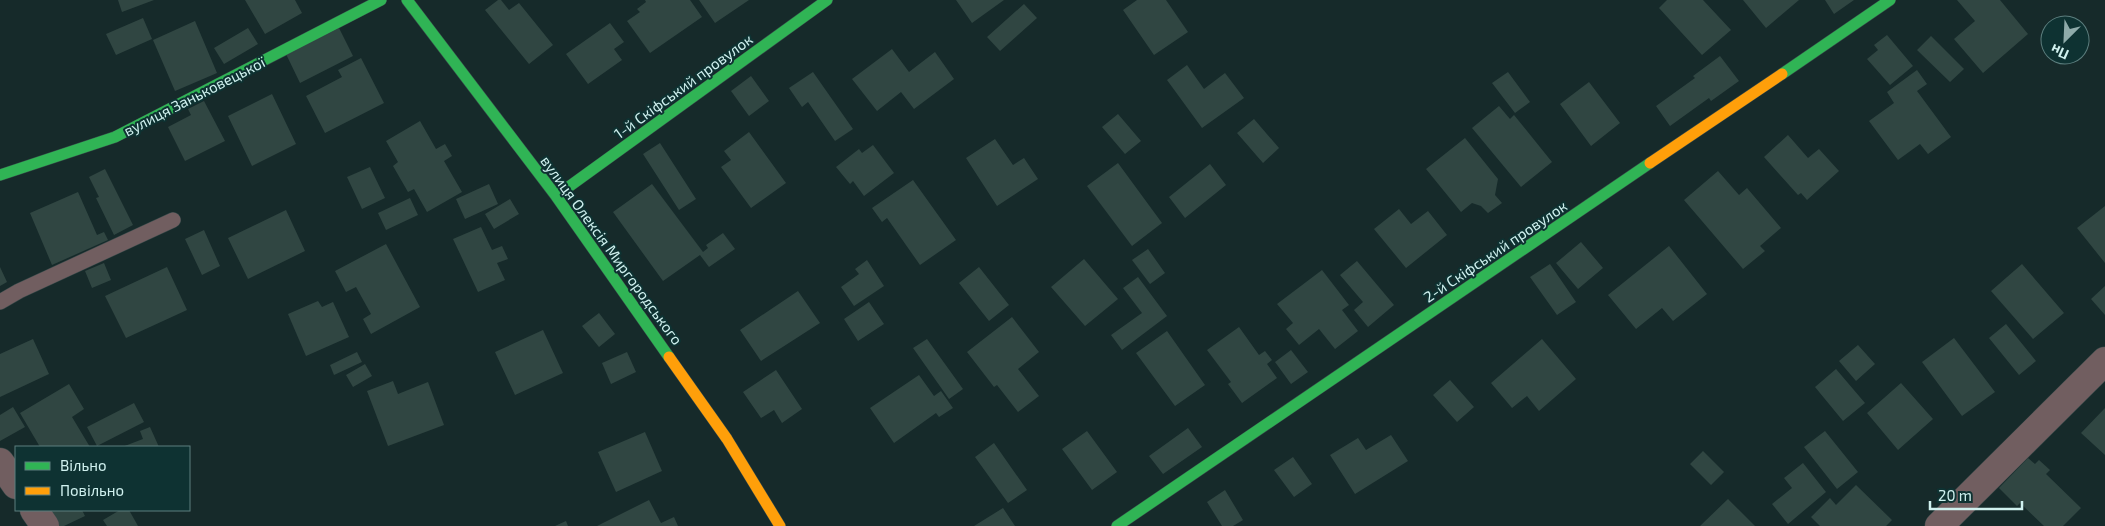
<svg xmlns="http://www.w3.org/2000/svg" width="2105" height="526" font-family="'Exo 2',sans-serif">
	<style>
		.building { fill: #304642 }
		.lines { fill: none; stroke-linecap: round; stroke-linejoin: round }
		.lane-casing { stroke: #354848; stroke-width: 16 }
		.street-casing { stroke: #354848; stroke-width: 29 }
		.fast-casing { stroke: #354848; stroke-width: 12 }
		.slow-casing { stroke: #354848; stroke-width: 12 }
		.lane { stroke: #715e60; stroke-width: 15 }
		.street { stroke: #715e60; stroke-width: 28 }
		.fast { stroke: #30b455; stroke-width: 11 }
		.slow { stroke: #ff9f0a; stroke-width: 11 }
		.labels { text-anchor: middle; dominant-baseline: central; stroke-width: 4; stroke-linejoin: round; paint-order: stroke }
		.street-label { font-size: 15px; fill: #d0f1ef; stroke: #0e3232 }
	</style>
	<rect width="100%" height="100%" fill="#162a2a"/>
	<!-- building -->
	<path class="building" d="M118 0H154L122 12Z
		M245 0H295L302 13 265 34Z
		M498 0H501L509 10 519 3 553 45 529 64 485 10Z
		M645 0H690L702 17 650 53 627 21 640 12 637 9 646 2Z
		M699 0H749L715 23Z
		M956 0H1004L972 23Z
		M1137 0H1166L1188 32 1154 55 1123 10Z
		M1667 0H1703L1731 30 1702 55 1659 8Z
		M1743 0H1799L1766 28Z
		M1825 0H1854L1834 14Z
		M1957 0H2000L2028 34 1983 73 1954 39 1975 21Z
		M1024 4 1037 18 1000 51 987 37Z
		M143 18 152 39 116 55 106 34Z
		M195 21 217 73 175 91 153 40Z
		M610 23 624 42 614 49 622 60 588 84 566 54Z
		M248 28 258 44 224 64 214 48Z
		M339 28 353 56 300 83 286 54Z
		M1887 35 1913 66 1890 85 1867 59 1878 50 1874 45Z
		M1931 36 1964 69 1950 82 1917 50Z
		M892 49 909 72 935 52 954 79 914 109 901 92 877 111 852 79Z
		M1720 56 1739 81 1711 101 1709 98 1670 126 1656 106 1695 78 1693 76Z
		M361 58 384 103 325 133 306 96 342 77 338 70Z
		M1187 65 1204 89 1225 73 1244 98 1202 128 1167 80Z
		M1917 70 1927 84 1917 91 1951 137 1928 154 1920 144 1898 160 1869 121 1894 103 1887 92Z
		M813 72 853 129 835 141 808 102 802 107 789 88Z
		M1508 72 1530 102 1515 113 1492 83Z
		M751 76 769 101 749 116 731 91Z
		M1589 82 1620 123 1591 146 1560 104Z
		M272 94 296 144 252 166 228 116Z
		M204 101 225 141 185 161 168 127 191 115 188 109Z
		M1499 106 1510 119 1514 115 1552 162 1521 187 1472 128Z
		M1118 114 1141 141 1125 154 1102 127Z
		M1254 119 1279 148 1263 163 1237 133Z
		M420 121 436 149 445 144 452 156 444 161 462 192 427 212 414 189 408 192 393 166 398 162 386 141Z
		M749 132 786 183 751 208 721 167 731 160 724 151Z
		M1788 135 1808 158 1819 149 1839 171 1807 200 1801 193 1798 195 1764 157Z
		M1465 138 1498 179 1495 195 1502 203 1488 213 1481 206 1472 203 1461 212 1426 169Z
		M995 139 1013 165 1024 158 1038 179 997 206 966 158Z
		M660 143 696 199 679 210 643 154Z
		M873 145 894 173 864 196 853 181 850 184 836 167 859 149 862 153Z
		M1118 163 1162 223 1132 246 1087 186Z
		M1210 164 1226 185 1185 218 1169 197Z
		M370 167 385 198 362 209 347 177Z
		M105 169 133 225 114 235 96 198 99 197 89 177Z
		M1718 171 1739 195 1747 188 1781 228 1760 246 1765 251 1743 269 1684 200Z
		M913 180 956 240 920 265 887 218 882 222 872 208Z
		M489 184 498 204 465 219 456 199Z
		M652 184 703 252 708 248 706 245 723 233 735 249 709 267 700 255 663 281 613 212Z
		M78 192 97 235 104 232 108 240 52 265 30 213Z
		M410 198 418 215 386 230 378 213Z
		M510 199 519 214 494 229 485 214Z
		M2105 206V263L2077 228Z
		M1399 209 1411 224 1428 211 1447 235 1406 268 1374 229Z
		M286 210 305 251 248 279 228 238Z
		M481 227 492 250 502 246 508 259 497 263 505 280 478 292 453 239Z
		M204 230 220 266 202 275 185 239Z
		M1581 242 1603 268 1578 289 1556 263Z
		M386 244 420 307 371 334 363 319 371 314 356 287 346 292 335 271Z
		M1669 246 1707 294 1673 321 1662 308 1636 329 1608 295Z
		M1148 249 1165 273 1150 284 1132 260Z
		M1084 259 1118 299 1085 326 1051 287Z
		M867 260 884 286 854 306 841 287 859 274 855 269Z
		M1357 261 1394 305 1368 327 1354 310 1363 302 1340 275Z
		M104 263 111 280 92 288 85 271Z
		M1550 264 1576 302 1557 315 1530 277Z
		M2022 264 2064 313 2033 339 1991 291Z
		M0 267 7 282 0 286Z
		M167 267 187 310 126 338 105 296Z
		M979 267 1009 305 989 321 959 283Z
		M1322 270 1349 305 1342 310 1358 331 1335 349 1319 329 1299 345 1286 329 1293 323 1277 304Z
		M1138 277 1167 316 1122 350 1111 335 1142 313 1123 288Z
		M2105 286V315L2091 299Z
		M798 291 820 323 761 361 740 330Z
		M318 301 322 307 333 302 349 337 306 356 288 314Z
		M869 302 884 324 858 341 844 319Z
		M599 313 615 334 599 347 582 326Z
		M1012 317 1039 352 1018 369 1039 396 1018 412 997 385 994 387 967 352Z
		M2006 324 2036 361 2019 375 1989 338Z
		M1239 327 1259 355 1265 351 1272 360 1267 364 1277 378 1242 403 1228 384 1231 382 1207 350Z
		M543 330 563 373 515 395 495 352Z
		M1167 331 1205 385 1175 406 1136 353Z
		M1954 338 1995 392 1962 416 1922 362Z
		M33 339 49 374 0 397V354Z
		M927 339 963 389 949 399 913 348Z
		M1542 339 1576 379 1539 411 1527 396 1512 408 1491 383Z
		M1858 345 1875 364 1856 381 1839 361Z
		M1291 350 1308 372 1291 384 1275 362Z
		M357 352 362 362 334 375 330 365Z
		M627 352 636 372 611 384 602 363Z
		M365 364 372 376 353 387 346 375Z
		M1836 369 1865 403 1843 421 1815 387Z
		M776 370 802 409 782 423 774 410 761 418 743 392Z
		M919 375 934 396 941 391 953 408 939 417 936 413 894 443 870 408Z
		M1450 380 1474 407 1457 422 1433 395Z
		M393 381 398 394 428 382 444 425 388 446 367 391Z
		M1901 383 1933 419 1898 450 1867 413Z
		M69 384 84 409 72 417 90 447H40L20 413Z
		M134 403 144 422 97 446 87 427Z
		M13 407 25 427 0 441V415Z
		M2105 408V455L2081 433Z
		M150 427 159 447H122L143 439 140 431Z
		M1188 428 1202 447 1163 474 1149 456Z
		M1087 431 1117 472 1092 490 1062 449Z
		M1825 431 1858 472 1837 489 1804 447Z
		M645 432 662 471 616 492 598 452Z
		M1391 435 1408 461 1355 494 1330 455 1358 438 1366 450Z
		M994 443 1027 490 1008 503 975 457Z
		M1703 451 1724 472 1711 485 1690 464Z
		M1293 457 1312 484 1294 497 1274 470Z
		M2028 458 2035 464 2039 460 2050 470 2046 474 2081 508 2063 526H2044L2020 503 2017 506 1999 488Z
		M1803 463 1826 492 1788 524 1772 504 1792 488 1784 478Z
		M1856 485 1892 520 1886 526H1820L1811 517 1830 498 1836 505Z
		M1225 490 1243 520 1233 526H1222L1207 502Z
		M1728 499 1755 526H1700Z
		M649 500 661 523 674 517 678 526H597Z
		M1003 508 1015 526H974Z
		M54 510H82L85 516 64 526H52L46 514Z
		M120 510H129L138 526H107L103 520Z
		M566 521 568 526H555Z"/>
	<g class="lines">
		<defs>
			<path id="lane" d="M0 302 19 291 173 220"/>
			<path id="street" d="M0 462 16 485
				M34 510 45 526
				M1939 526 2105 361"/>
			<path id="fast" d="M407 0 556 196 669 357
				M1782 74 1890 0
				M0 175 115 137 381 0
				M556 196 827 0
				M1117 526 1650 163"/>
			<path id="slow" d="M1650 163 1782 74
				M669 357 727 439 780 526"/>
		</defs>
		<!-- lane casing -->
		<use href="#lane" class="lane-casing"/>
		<!-- street casing -->
		<use href="#street" class="street-casing"/>
		<!-- fast casing -->
		<use href="#fast" class="fast-casing"/>
		<!-- slow casing -->
		<use href="#slow" class="slow-casing"/>
		<!-- lane -->
		<use href="#lane" class="lane"/>
		<!-- street -->
		<use href="#street" class="street"/>
		<!-- fast -->
		<use href="#fast" class="fast"/>
		<!-- slow -->
		<use href="#slow" class="slow"/>
	</g>
	<g class="labels">
		<!-- street labels -->
		<g class="street-label">
			<text transform="translate(683 86) rotate(-36)">1-й Скіфський провулок</text>
			<text transform="translate(194 96) rotate(-27)">вулиця Заньковецької</text>
			<text transform="translate(612 250) rotate(54)">вулиця Олексія Миргородського</text>
			<text transform="translate(1495 251) rotate(-34)">2-й Скіфський провулок</text>
		</g>
	</g>
	<!-- legend -->
	<rect x="15" y="446" width="175" height="65" fill="#0e3232" stroke="#5c7e7e"/>
	<rect x="25" y="462" width="25" height="8" fill="#30b455" stroke="#5c7e7e"/>
	<text x="60" y="471" font-size="15" fill="#d0f1ef">Вільно</text>
	<rect x="25" y="487" width="25" height="8" fill="#ff9f0a" stroke="#5c7e7e"/>
	<text x="60" y="496" font-size="15" fill="#d0f1ef">Повільно</text>
	<!-- north arrow -->
	<g transform="translate(2065 40) rotate(204)"><circle r="24" fill="#0e3232" stroke="#5c7e7e"/>
	<path d="M0-4L9 19L0 12L-9 19Z" fill="#8fabaa"/>
	<text y="-8" font-size="14" font-weight="bold" text-anchor="middle" fill="#d0f1ef">Пн</text>
	</g>
	<!-- scale -->
	<path d="M1930 501v8h92v-8" fill="none" stroke="#d0f1ef" stroke-width="2.5"/>
	<text x="1938" y="501" font-size="15" fill="#d0f1ef" stroke="#0e3232" stroke-width="4" paint-order="stroke">20 m</text>
</svg>
